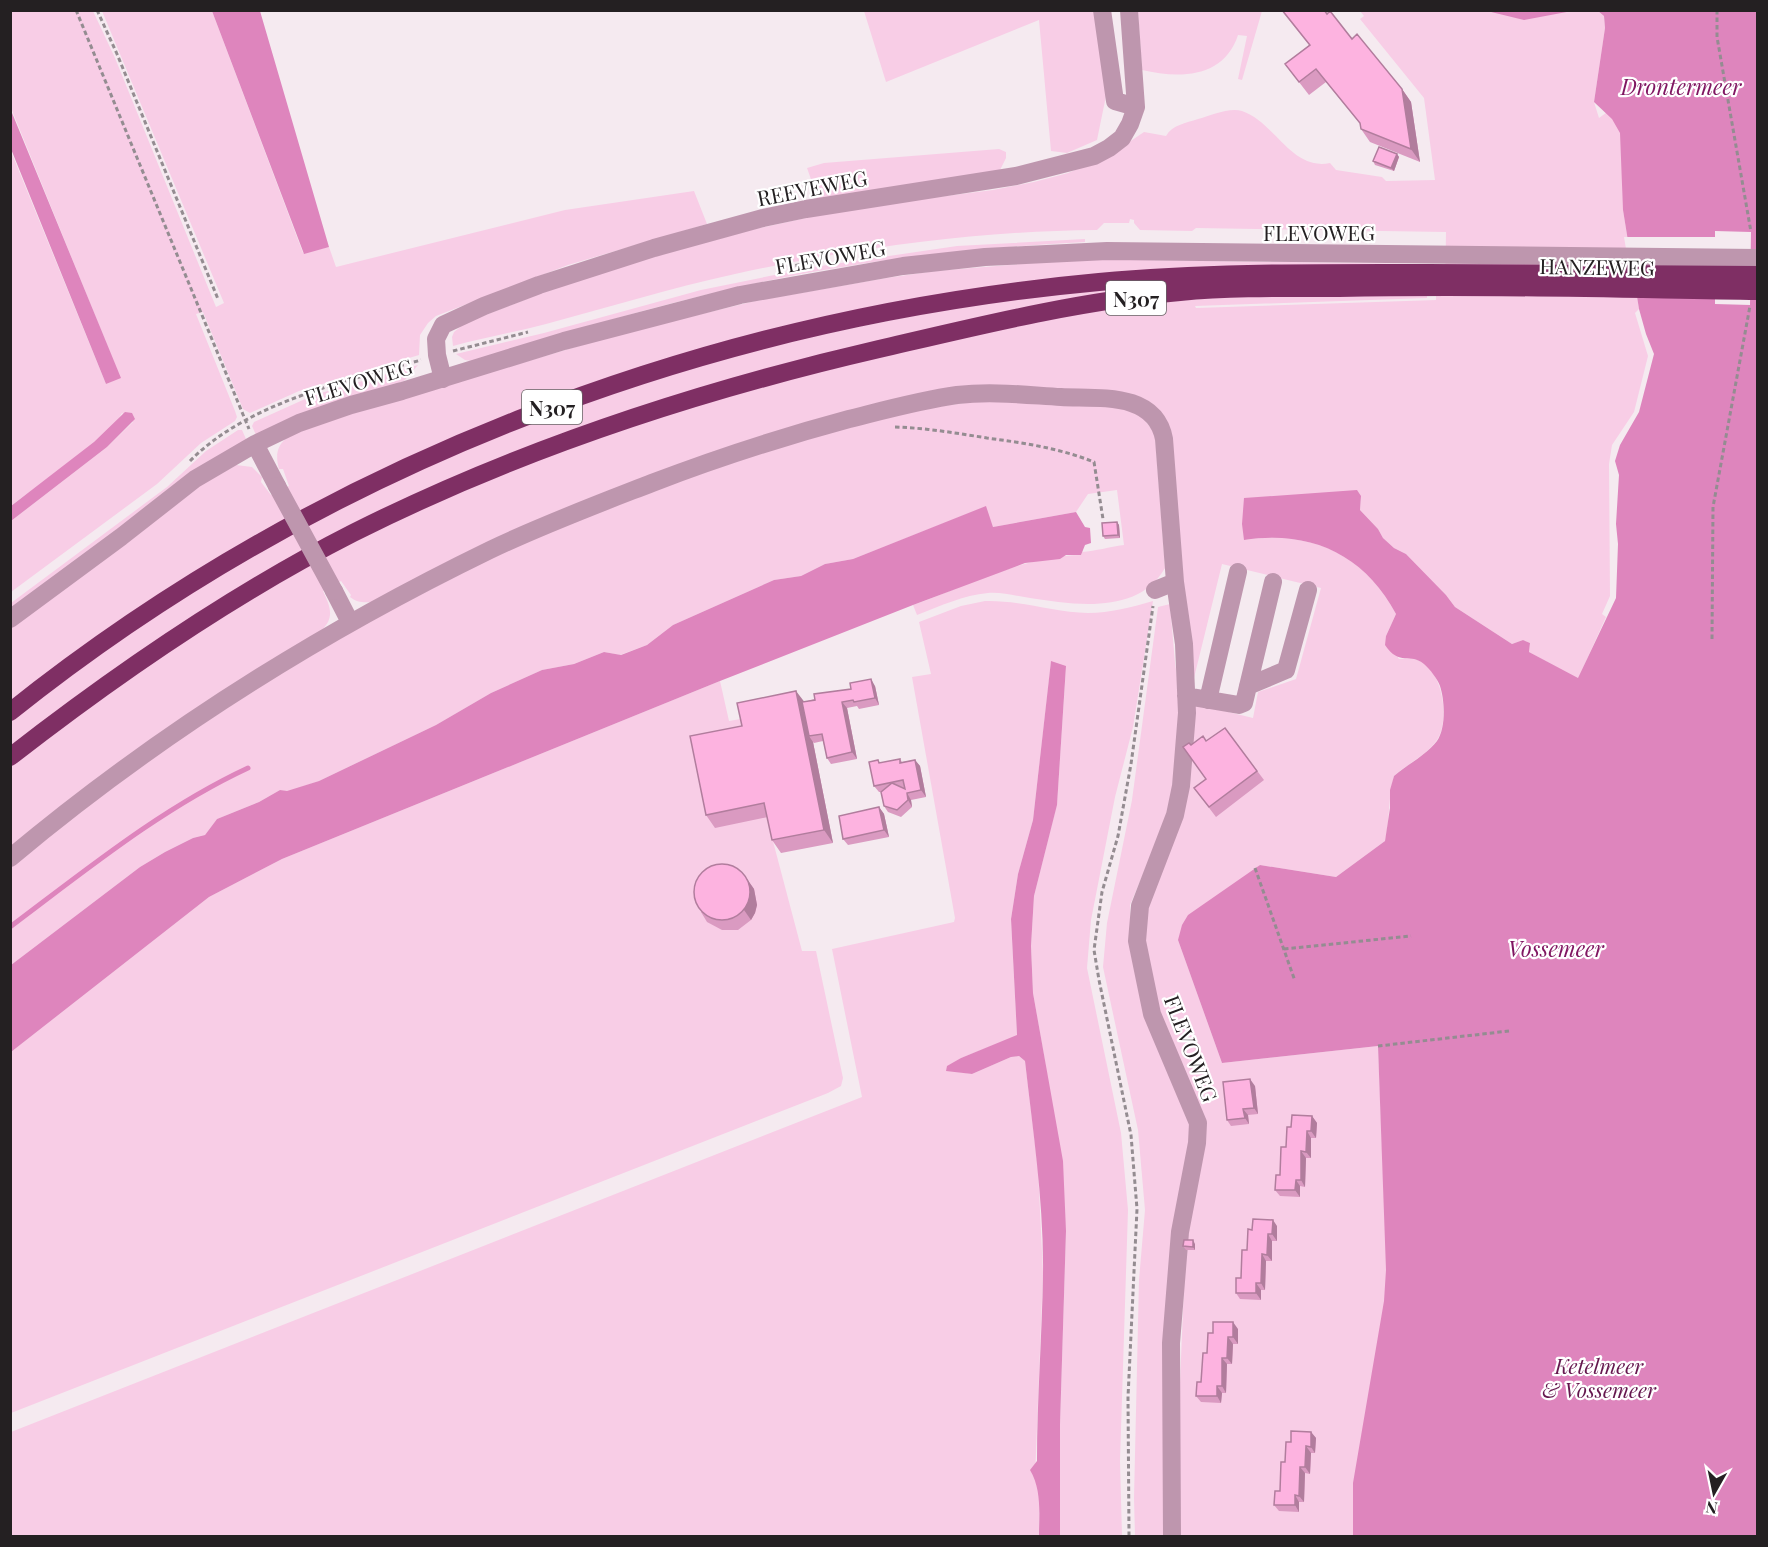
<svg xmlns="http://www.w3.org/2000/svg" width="1768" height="1547" font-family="'Playfair Display',serif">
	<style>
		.green { fill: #f8cde6 }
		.water { fill: #de85bd; fill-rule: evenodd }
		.pier { fill: #f5eaf0 }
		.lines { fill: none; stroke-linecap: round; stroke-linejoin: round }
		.stream { stroke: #de85bd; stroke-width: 5 }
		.path { stroke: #948c91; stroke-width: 3; stroke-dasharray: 4.5 3; stroke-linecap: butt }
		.minor { stroke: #be96ae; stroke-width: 18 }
		.highway { stroke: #7f2f64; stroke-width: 18 }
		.minor-bridge { stroke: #be96ae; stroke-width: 18 }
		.wall { fill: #da9ac1 }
		.shaded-wall { fill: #b17d9d }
		.building { fill: #fdb3e0; stroke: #b17d9d; stroke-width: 1.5 }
		.labels { text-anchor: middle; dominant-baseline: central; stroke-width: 4.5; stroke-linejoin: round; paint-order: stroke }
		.shield { fill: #fff; stroke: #666364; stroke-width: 1.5 }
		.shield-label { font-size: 20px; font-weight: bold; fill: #242022 }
		.street-label { font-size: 21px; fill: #242022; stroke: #fff }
		.park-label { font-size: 21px; font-style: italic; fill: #65174e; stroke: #fff }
		.water-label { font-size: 22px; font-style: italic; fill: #801762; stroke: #fff }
	</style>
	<rect width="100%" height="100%" fill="#f5eaf0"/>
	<!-- green -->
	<path class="green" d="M1572 10 1598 11 1604 16 1605 28 1594 102 1599 118 1610 110 1622 106 1623 210 1639 309 1635 313 1648 356 1634 412 1612 445 1609 464 1610 596 1602 614 1606 617 1578 679 1529 652 1530 643 1523 640 1512 644 1455 607 1446 595 1406 554 1394 548 1383 538 1378 529 1360 510 1361 496 1244 540C1311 530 1364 554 1396 614L1386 636 1399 659C1407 658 1415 658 1422 662 1443 674 1450 720 1437 740 1427 755 1407 764 1394 776 1388 797 1390 820 1385 841L1336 877 1260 865 1178 940 1222 1063 1378 1046 1385 1222 1757 1536H1180L1179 1408 1186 1235 1204 1123 1162 1021 1142 939 1192 703 1253 718 1258 692 1296 679 1321 588 1222 564 1192 686 1176 489 1159 413 1021 387 845 413 372 602C364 603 356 602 350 597L351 595 341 581 323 591C330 606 335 617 322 630L11 849V764L81 710 215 619 364 535 517 465 743 388 1057 316 1176 301 1238 296 1427 294V298L1195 306 1196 308 1436 300V295H1445L1446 232 1196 228 1192 231 1140 230 1134 223V220L1130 219 1129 223H1104L1097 230C975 231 854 248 735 274 671 288 609 307 546 324 515 332 483 338 453 346L452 337 454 332 465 323 539 294 631 263 755 229 815 216 898 202 993 190 1034 182 1068 173 1113 153 1144 132 1166 136C1172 125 1186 123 1198 119 1210 116 1229 107 1242 111 1275 122 1291 171 1330 163L1336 170 1382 177 1386 181 1435 180 1424 98 1360 19 1364 16 1360 11H1568L1565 12Z
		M11 11H93L115 58 216 307 224 303 102 11H212L303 253 329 247 336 267 565 210 694 191 707 224 568 265 436 316 428 323 420 335 419 355 299 391 250 413 243 409 203 312 196 314 235 411 237 417 235 421 201 443 157 484 11 592V521L107 447 133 422 122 413C108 440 37 485 11 506L10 149 106 384 120 377 11 108Z
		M864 11H1101L1106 96 1097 140 1067 153 1051 151 1039 20 886 82Z
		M1138 11H1262L1242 80 1238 79 1247 36 1238 35C1224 78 1180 79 1142 70Z
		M999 149 1006 152V158L999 172 818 199 807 168 824 163Z
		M1085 239V242C966 248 846 262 730 289 643 309 558 335 472 361L465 360 456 354 544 333 701 290 814 267 957 246Z
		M1069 260H1144L1413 264 1312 266 842 314 396 466 11 703V626L192 490 236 465 252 467 262 477 261 482 271 495 289 486 283 469H279C272 444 286 437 305 427L619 334 755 301 886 278 935 271Z
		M1171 284 848 350 404 502 11 748V718L127 633 241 561 393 480 602 394 759 347 987 301Z
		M418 365 404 381 256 435 252 426 254 422 314 395Z
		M988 400 1125 407 1139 412 1155 434 1165 568C1138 615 1075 605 1030 598 1016 596 1002 592 988 593 963 595 941 606 917 615L913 605C966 586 1024 556 1081 555L1082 552C1096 551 1109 547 1124 545L1117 490 1088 494 1076 512 993 527 985 507 853 559 825 564 801 576 774 580 673 625 647 645 620 655 604 652 574 664 542 670 491 693 436 725 319 781 287 792 280 790 259 802 217 819 205 835 193 838 165 852 140 867 11 965 10 866 131 771 330 641 511 548 635 496 791 443 919 409Z
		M238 430H242L246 439 11 609V603L167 487 206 451Z
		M985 601C1020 600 1053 612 1088 613 1110 613 1132 607 1153 601L1133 727 1115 797 1091 920 1087 968 1121 1133 1128 1210 1120 1461 1122 1536H1060V1425L1066 1231 1045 1061 1033 993 1031 946 1034 896 1057 804 1066 667 1051 662 1033 820 1018 874 1011 919 1017 1036 961 1058 946 1070 972 1074 1011 1057 1019 1056 1025 1061 1038 1169 1043 1273 1035 1478 1039 1491V1536H11V1432L862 1097 832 949 954 922 955 918 912 677 931 674 919 622 961 606Z
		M1170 604 1175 663 1182 706 1169 813 1130 905 1131 934 1191 1111 1166 1536H1135L1134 1498 1139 1280 1145 1210 1138 1130 1103 967 1107 923 1132 800 1158 607Z
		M720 681 729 721 746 718 761 796 802 951H816L843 1078 841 1086 828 1093 11 1413V1052L209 897 282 859Z"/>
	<!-- water -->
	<path class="water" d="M212 11H260L329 247 304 254Z
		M1487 11H1572L1524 20Z
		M1598 11H1757V1536H1353V1483L1384 1301 1386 1270 1378 1046 1222 1063 1178 940 1182 925 1188 915 1260 865 1336 877 1385 841 1390 808V790L1394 776C1408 764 1425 756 1437 741 1446 728 1445 701 1440 686 1438 680 1430 669 1424 664 1410 652 1400 667 1385 645L1386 636 1396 614C1364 554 1310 530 1244 540L1242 524 1244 498 1357 490 1361 496 1360 510 1378 529 1383 538 1394 548 1406 554 1446 595 1455 607 1512 644 1523 640 1530 643 1529 652 1578 678 1616 598 1618 544 1616 524 1619 475 1615 461 1620 445 1639 412 1654 354 1646 334 1639 309 1623 210 1620 133 1612 119 1594 102 1605 28 1604 16ZM1715 231 1751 232 1750 305 1715 304Z
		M10 108 121 378 106 384 11 149Z
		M125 412 132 413 135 419 107 447 11 521V506L94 442Z
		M986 506 993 527 1076 512 1085 527 1090 528 1091 543 1085 545 1081 555H1066L1060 559 1025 563 913 605 720 681 282 859 209 897 11 1052V965L140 867 165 852 193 838 205 835 217 819 259 802 280 790 287 791 319 781 436 725 491 693 542 670 574 664 604 652 621 655 647 645 673 625 774 580 801 576 825 564 853 559Z
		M1051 661 1066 666 1057 805 1034 896 1031 946 1033 993 1063 1161 1066 1231 1060 1425V1536H1039C1039 1514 1042 1490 1030 1470L1037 1461C1037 1399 1042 1337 1043 1274 1044 1203 1033 1132 1025 1061L1019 1056 1011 1057 972 1074 946 1071 947 1066 961 1058 1017 1035 1011 919 1018 874 1033 820Z"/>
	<!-- pier -->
	<path class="pier" d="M1624 237H1718V297H1634Z"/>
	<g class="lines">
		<!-- stream -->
		<path class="stream" d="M10 927C86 870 162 808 248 768"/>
		<!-- path -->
		<path class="path" d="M76 10 249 429
			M97 10 117 54 218 299
			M1717 10V37L1751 232
			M788 267 814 262
			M453 351 528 332
			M895 427C926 428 956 433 987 438 1024 443 1059 448 1094 462L1103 519
			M190 461C248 402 344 382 421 360
			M1712 639 1713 507 1750 306
			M1255 868 1295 981
			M1284 949 1411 936
			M1378 1046 1509 1031
			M1129 1536 1128 1397 1137 1209 1131 1135 1099 980 1094 950 1102 892 1118 836 1131 764 1153 606"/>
		<!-- minor -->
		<path class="minor" d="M1102 10 1115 101 1136 107
			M443 379 437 355 436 339 443 325 484 306 539 285 654 248 763 218 806 209 1016 176 1094 156 1109 148 1122 138 1130 124 1136 107 1129 10
			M255 444 277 486
			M1155 590 1175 582
			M334 591 350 622
			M10 619 121 537 195 479 255 444 299 423 351 405 402 391 564 341 740 295 903 266 985 257 1107 251 1758 258
			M1248 686 1286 670 1308 590
			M1186 696 1239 705 1244 703 1273 582
			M1208 700 1238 572
			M10 858C158 734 317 634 490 550 542 525 598 504 652 483 717 458 782 437 849 419 885 410 921 400 957 395 992 391 1026 395 1061 397 1098 399 1155 391 1164 439L1175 582 1184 644 1187 713 1181 786 1175 815 1140 906 1137 941 1152 1014 1198 1123 1197 1143 1180 1232 1171 1343 1172 1536"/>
		<!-- highway -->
		<path class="highway" d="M10 712C320 464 706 318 1099 282 1207 272 1316 273 1424 273 1535 274 1646 274 1758 275
			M10 757C118 673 231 595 353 533 520 449 697 391 879 349 978 326 1078 301 1180 292 1233 287 1286 288 1339 288 1478 285 1618 289 1758 291"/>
		<!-- minor-bridge -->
		<path class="minor-bridge" d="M277 486 334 591"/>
	</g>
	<!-- wall -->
	<path class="wall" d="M1281 10H1324L1402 89 1411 102 1420 162 1370 142 1361 129V125L1326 82 1309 95 1285 64 1309 45Z
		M1397 154 1399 157 1394 171 1375 165 1373 161Z
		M1117 522 1119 525 1120 538 1105 539 1103 536Z
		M875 686 879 705 859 709 857 706 847 708 857 759 831 764 827 758 823 741 814 743 813 742 833 843 781 853 772 840 768 817 715 828 706 815 742 726 804 702 851 689Z
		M1225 728 1264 780 1216 817 1194 788 1206 779 1191 745 1206 741Z
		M900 759 902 762 915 760 920 766 926 797 911 800 912 807 901 817 888 812 884 806 882 792H879L874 786 881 763Z
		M879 807 884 814 889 837 848 845 843 839Z
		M747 879 754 889 757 905 755 913 751 920 738 930H722L707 922 701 912Z
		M1255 1086 1258 1114 1248 1115 1249 1124 1231 1126 1227 1120Z
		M1312 1116 1317 1123 1316 1138H1311V1158H1306L1305 1187 1300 1186V1197L1280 1196 1275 1190 1280 1175 1291 1127Z
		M1277 1226V1241H1272V1261H1266L1265 1290H1261V1300L1240 1299 1236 1293 1241 1278 1252 1230Z
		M1195 1244V1250H1186L1183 1246Z
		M1238 1329V1344H1233L1232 1364H1227L1226 1393H1222L1221 1403 1201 1402 1196 1396 1201 1382 1207 1353Z
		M1311 1432 1316 1438 1315 1453H1311L1310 1474 1305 1473 1304 1502H1299V1512L1279 1511 1274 1505 1280 1491 1291 1442Z"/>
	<!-- shaded-wall -->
	<path class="shaded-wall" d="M1402 89 1411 102 1420 162 1411 149Z
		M1397 154 1399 157 1394 171 1391 168Z
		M1117 522 1119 525 1120 538 1118 535Z
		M871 679 875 686 879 705 875 698Z
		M796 691 806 704 809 736 813 742 833 843 824 830Z
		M842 702 847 708 857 759 852 752Z
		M915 760 920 766 926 797 921 790Z
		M907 793 911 800 912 807 908 800Z
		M879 807 884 814 889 837 884 830Z
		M747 879 754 889 757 905 755 913 751 920 744 910Z
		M1250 1079 1255 1086 1258 1114 1254 1108Z
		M1243 1109 1248 1115 1249 1124 1245 1118Z
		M1312 1116 1317 1123 1316 1138 1311 1131Z
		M1307 1131 1311 1138V1158L1306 1152Z
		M1301 1151 1306 1158 1305 1187 1301 1180Z
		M1296 1180 1300 1186V1197L1295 1190Z
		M1273 1220 1277 1226V1241L1272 1234Z
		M1268 1234 1272 1241V1261L1267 1255Z
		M1193 1240 1195 1244V1250L1193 1247Z
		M1262 1254 1266 1261 1265 1290 1261 1283Z
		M1256 1283 1261 1290V1300L1256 1293Z
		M1233 1322 1238 1329V1344L1233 1337Z
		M1228 1337 1233 1344 1232 1364 1227 1358Z
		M1222 1358 1227 1364 1226 1393 1222 1386Z
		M1217 1386 1222 1393 1221 1403 1217 1396Z
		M1311 1432 1316 1438 1315 1453 1311 1447Z
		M1306 1446 1311 1453 1310 1474 1305 1467Z
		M1300 1467 1305 1473 1304 1502 1299 1496Z
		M1295 1495 1299 1502V1512L1295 1505Z"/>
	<!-- building -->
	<path class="building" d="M1282 10H1324L1327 14 1330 11 1352 39 1357 34 1402 89 1411 149 1361 129 1360 123 1316 69 1299 82 1285 64 1310 45Z
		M1379 147 1397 154 1391 168 1373 161Z
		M1117 522 1118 535 1103 536 1102 523Z
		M871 679 875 698 854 702 853 700 842 702 852 752 827 758 822 734 809 736 802 702 815 700 814 694 851 689 850 683Z
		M796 691 824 830 772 840 764 803 706 815 690 736 742 726 737 703Z
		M1225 728 1257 771 1209 807 1194 788 1206 779 1183 747 1189 743 1191 745 1203 736 1206 741Z
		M900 759V763L915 760 921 790 907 793 908 800 897 810 884 806 881 792 892 783 905 789 903 780 874 786 869 762 878 760 879 763Z
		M879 807 884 830 843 839 839 816Z
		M694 892a28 28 0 1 1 56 0a28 28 0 1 1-56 0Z
		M1250 1079 1254 1108 1243 1109 1245 1118 1227 1120 1223 1082Z
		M1292 1115 1312 1116 1311 1131H1307L1306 1152 1301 1151V1180H1296L1295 1190H1275L1276 1175H1280L1281 1147H1286L1287 1127H1291Z
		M1253 1219 1273 1220 1272 1234H1268L1267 1255 1262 1254 1261 1283H1256V1293H1236V1278H1241L1242 1250H1247L1248 1229 1252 1230Z
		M1184 1240H1193V1247L1183 1246Z
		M1213 1322H1233V1337H1228L1227 1358H1222V1386H1217V1396H1196L1197 1382H1201L1203 1353H1207L1208 1333H1213Z
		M1291 1431 1311 1432V1447L1306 1446 1305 1467H1300L1299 1496 1295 1495V1505H1274L1275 1491H1280L1281 1462H1285L1286 1442H1291Z"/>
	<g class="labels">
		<!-- shield labels -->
		<g class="shield">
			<rect x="1106" y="281" width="60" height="34" rx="4.5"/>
			<rect x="522" y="390" width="60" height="34" rx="4.5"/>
		</g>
		<g class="shield-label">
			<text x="1136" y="298">N307</text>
			<text x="552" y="407">N307</text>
		</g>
		<!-- street labels -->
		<g class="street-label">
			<text transform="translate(812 187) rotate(-11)">REEVEWEG</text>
			<text x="1319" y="232">FLEVOWEG</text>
			<text transform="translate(830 256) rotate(-10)">FLEVOWEG</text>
			<text transform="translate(1597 266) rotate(1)">HANZEWEG</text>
			<text transform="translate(358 381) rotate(-17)">FLEVOWEG</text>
			<text transform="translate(1192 1048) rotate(69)">FLEVOWEG</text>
		</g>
		<!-- park labels -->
		<g class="park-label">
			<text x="1599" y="1365">Ketelmeer<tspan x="1599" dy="24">&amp; Vossemeer</tspan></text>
		</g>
		<!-- water labels -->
		<g class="water-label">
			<text x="1681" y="86">Drontermeer</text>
			<text x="1556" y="948">Vossemeer</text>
		</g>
	</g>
	<!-- border -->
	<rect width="1768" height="1547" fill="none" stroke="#242022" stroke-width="24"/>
	<!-- north arrow -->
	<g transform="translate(1714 1493) rotate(189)" stroke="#ffffff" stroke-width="4.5" paint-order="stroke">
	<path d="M0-4.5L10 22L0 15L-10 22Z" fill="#242022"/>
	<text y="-9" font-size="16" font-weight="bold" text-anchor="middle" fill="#242022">N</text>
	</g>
</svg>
